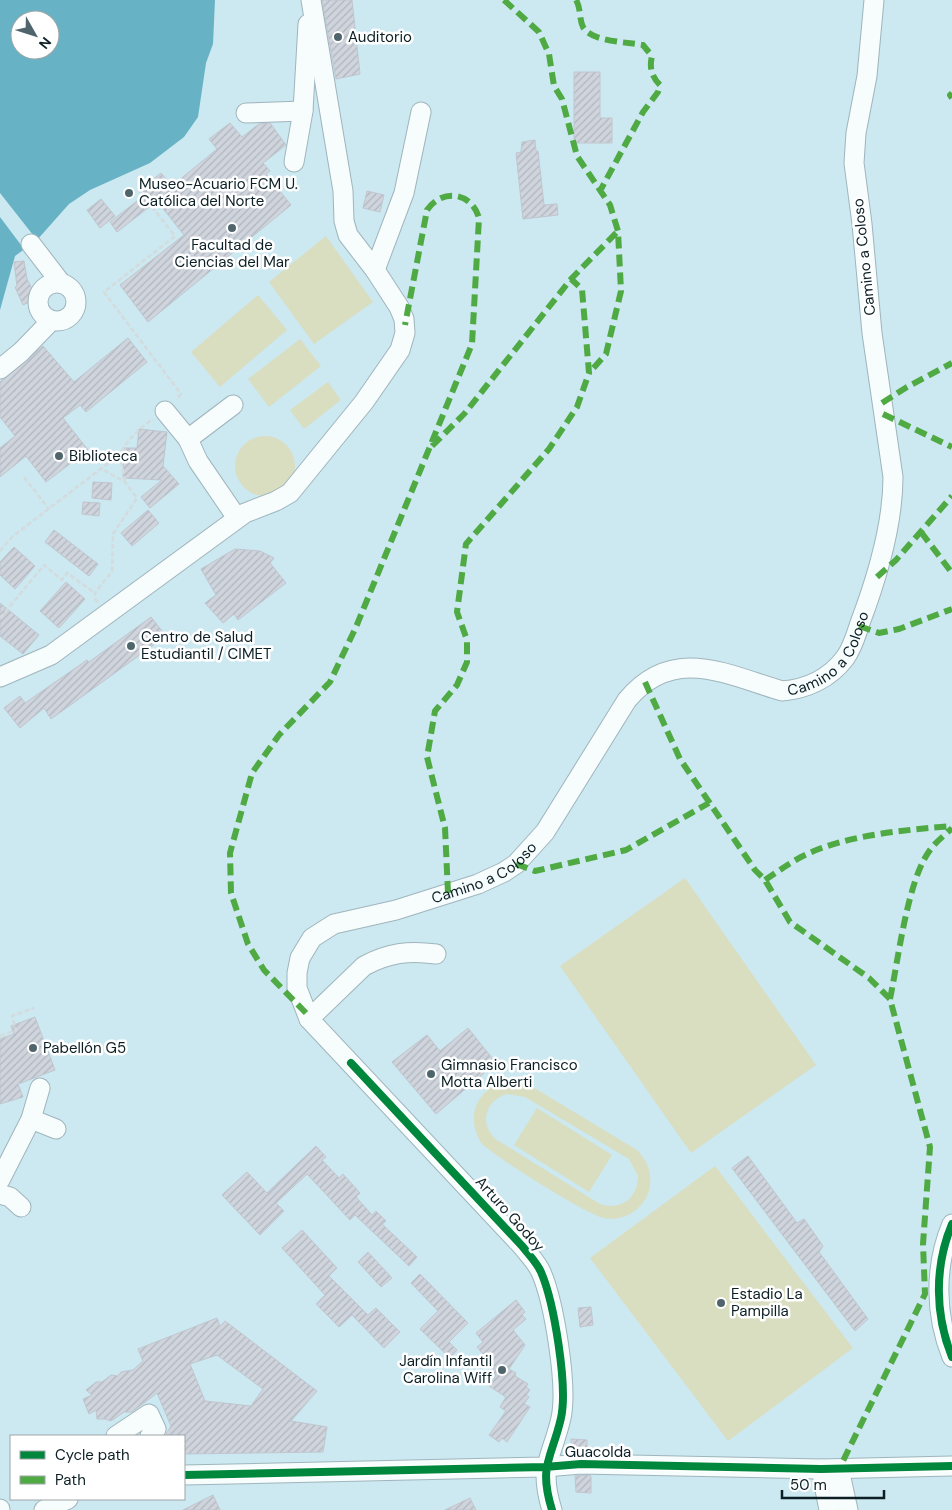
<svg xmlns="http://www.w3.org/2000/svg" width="952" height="1510" font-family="'DM Sans',sans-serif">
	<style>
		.garden { fill: #d9dec1; fill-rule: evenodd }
		.water { fill: #67b3c5; fill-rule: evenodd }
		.pier { fill: #cce8f0 }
		.building { fill: url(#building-hatch); stroke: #c0c6cf; fill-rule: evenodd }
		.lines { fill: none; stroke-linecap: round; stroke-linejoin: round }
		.minor-casing { stroke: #9fb5bc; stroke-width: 21 }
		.path { stroke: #d3dbdd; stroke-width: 2.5; stroke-dasharray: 5 2.5; stroke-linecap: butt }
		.minor { stroke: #f7fcfd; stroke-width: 19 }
		.quiet { stroke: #50aa44; stroke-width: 6; stroke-dasharray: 12 6; stroke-linecap: butt }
		.cycleway-casing { stroke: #fff; stroke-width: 11 }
		.cycleway { stroke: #00873e; stroke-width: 8 }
		.poi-dot { fill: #4f656b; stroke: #fff; stroke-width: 2 }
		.labels { text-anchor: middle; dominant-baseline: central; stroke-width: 5; stroke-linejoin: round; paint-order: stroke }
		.poi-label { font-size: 15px; fill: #0b1f24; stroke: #fff; text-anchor: start }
		.street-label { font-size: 15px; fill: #0b1f24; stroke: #fff }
	</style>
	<defs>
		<pattern id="building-hatch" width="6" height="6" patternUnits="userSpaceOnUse" patternTransform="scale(1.25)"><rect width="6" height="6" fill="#cfd4dd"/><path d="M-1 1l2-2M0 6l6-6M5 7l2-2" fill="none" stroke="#b0b6be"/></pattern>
	</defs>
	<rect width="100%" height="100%" fill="#cce8f0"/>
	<!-- garden -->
	<path class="garden" d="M326 236 373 302 314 344 269 282Z
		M258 295 287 330 220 387 191 352Z
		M300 339 321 366 269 407 248 379Z
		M328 382 341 400 304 429 290 410Z
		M235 466a30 30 0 1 1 60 0a30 30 0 1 1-60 0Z
		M685 878 816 1065 691 1153 560 966Z
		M507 1081 523 1083 531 1086 637 1150C648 1161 653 1175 649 1191 643 1210 623 1222 604 1218 587 1215 498 1158 483 1145 464 1119 476 1088 507 1081ZM506 1094 525 1097 629 1159 638 1176C638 1198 621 1211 600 1204L497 1140C479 1125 484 1102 506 1094Z
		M537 1108 612 1155 589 1192 514 1145Z
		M715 1166 853 1348 728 1441 590 1258Z"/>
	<!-- water -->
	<path class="water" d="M0 0H215L213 44 206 63 198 117 184 137 150 163 90 190 69 204 37 240 15 256 0 310ZM20 20H50V50H20Z"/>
	<!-- pier -->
	<path class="pier" d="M0 193 37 240 24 249 0 217Z"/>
	<!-- building -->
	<path class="building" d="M322 0H352L360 74 336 79Z
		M574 72H600V118H612V143H574Z
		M230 123 242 137 259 124 270 123 286 145 263 163 270 171 266 174 291 205 148 322 120 285 184 235 157 201 117 232 110 222 146 194 141 189 161 173 172 186 217 149 209 139Z
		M535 140 536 151H538L544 205 557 204 558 215 523 219 516 153 521 152 522 142Z
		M367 191 384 195 380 212 363 208Z
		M101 199 115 216 100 228 87 210Z
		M24 261 27 279 32 289 29 291 33 300 23 305 15 287 17 286 14 262Z
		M128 338 147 362 86 412 80 405 63 418 88 450 46 482 26 456 0 477V448L15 436 0 417V382L43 346 74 382Z
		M139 429 167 432 163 466 179 484 150 508 141 497 162 480 123 478 124 448H137Z
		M93 482 112 483 111 500 92 498Z
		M83 502 100 503 99 516 82 514Z
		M148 510 159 523 132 546 121 533Z
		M54 530 98 564 89 576 45 542Z
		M14 547 35 566 15 589 0 575V562Z
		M235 549 260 551 274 558 270 563 286 583 238 620 234 614 223 623 205 603 216 595 201 569Z
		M66 582 85 599 59 628 40 611Z
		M0 603 39 635 23 654 0 636Z
		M151 617 166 636 51 719 44 708 20 728 4 708 20 696 25 703 87 660 89 662Z
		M35 1017 55 1070 18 1084 23 1097 0 1104V1039L14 1034 11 1026Z
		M468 1028 496 1063 436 1114 392 1062 427 1035 440 1051Z
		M316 1146 326 1157 322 1160 339 1178 343 1174 360 1193 356 1197 372 1215 376 1211 386 1221 382 1224 417 1257 409 1266 355 1215 350 1220 307 1174 276 1203 284 1211 260 1235 222 1195 247 1172 267 1193Z
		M748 1156 797 1223 804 1219 823 1246 819 1252 868 1319 855 1331 732 1168Z
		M302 1230 337 1268 329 1276 368 1315 376 1308 400 1332 384 1348 352 1315 339 1327 316 1304 325 1295 282 1248Z
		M368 1252 392 1278 381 1287 358 1262Z
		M420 1274 468 1323 449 1342 457 1350 450 1358 420 1329 438 1311 411 1283Z
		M516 1300 525 1312 522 1315 526 1319 513 1330 525 1345 509 1369 516 1373 515 1376 528 1384 526 1387 530 1390 526 1395 529 1397 524 1404 530 1407 507 1442 502 1438 499 1442 489 1435 506 1411 500 1407 506 1397 489 1386 496 1375 492 1371 494 1367 477 1347 483 1342 476 1333Z
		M591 1307 593 1325 580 1327 578 1308Z
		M217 1318 220 1326 225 1321 317 1391 291 1421 327 1427 323 1452 184 1454V1436H165L171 1426 157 1393 132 1412H124L111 1421 105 1419H97L96 1410 89 1414 83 1399 92 1395 86 1390 96 1382H102L111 1375 118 1376 121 1372 133 1370 143 1361 138 1349ZM217 1355 263 1389 251 1406 205 1401 190 1364Z
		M571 1439 587 1440V1453L571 1454Z
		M587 1475 591 1476V1493L576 1492 575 1476Z
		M213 1495 220 1510H183Z
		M470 1498 476 1510H445Z"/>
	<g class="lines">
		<defs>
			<g id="minor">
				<path d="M246 113 303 111"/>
				<path d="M294 162 303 111 308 24"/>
				<path d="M31 244 61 283"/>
				<path d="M375 270 404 193 421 112"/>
				<circle cx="57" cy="302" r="19"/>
				<path d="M0 369 21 352 51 321"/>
				<path d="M233 405 188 439 198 461 237 518"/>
				<path d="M165 411 188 439"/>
				<path d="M0 677 51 655 245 513 276 501 290 493 364 402 400 350 405 333 404 319 399 307 375 270 348 235 344 221 343 191 311 0"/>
				<path d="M309 1019 364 966C388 953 409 950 436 954"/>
				<path d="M31 1119 56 1129"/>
				<path d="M0 1180 31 1119 40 1088"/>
				<path d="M0 1194 10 1197 21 1207"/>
				<path d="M952 1224C934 1267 935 1315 952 1357"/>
				<path d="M116 1436 149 1414 156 1429 150 1436"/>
				<path d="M821 1469 829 1510"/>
				<path d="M839 1469 848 1510"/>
				<path d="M184 1475 545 1467 581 1464 821 1469 952 1466"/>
				<path d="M0 1509V1510"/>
				<path d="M44 1510 68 1499"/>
				<path id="s1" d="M552 1510C538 1465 552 1458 561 1418 568 1386 554 1302 541 1272 537 1263 529 1255 523 1247L309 1019 297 988V973L300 958 312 938 334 924 396 910 478 884 504 872 516 864 545 832 627 700C673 645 725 674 782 691 807 689 830 678 845 658 853 647 856 635 860 623 877 578 893 525 893 477L872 333 862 224 854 163 856 133 867 76 874 0"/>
			</g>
		</defs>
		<!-- minor casing -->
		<use href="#minor" class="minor-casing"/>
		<!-- path -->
		<path class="path" d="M138 189 175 236 104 292 181 394 176 400
			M120 454 125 482
			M24 477 49 509
			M0 551 12 537 120 454C126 441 141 427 153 419
			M98 602 95 599V593L112 571 113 534 137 498 125 482 102 469
			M0 618 44 565 62 580 67 573 95 593
			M0 1036 16 1030 12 1016 34 1008"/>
		<!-- minor -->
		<use href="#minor" class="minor"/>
		<!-- quiet -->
		<path class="quiet" d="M504 0 539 32 549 54 554 86 562 99 577 156 610 205 618 231 621 291 606 354 589 373
			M576 0C581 8 579 19 583 27 591 42 628 42 643 45L652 56C649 68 652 77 660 85L658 92 643 112 600 191
			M952 93 950 95 952 98
			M882 403 907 387 952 363
			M883 414 952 447
			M432 446 465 413 571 279 618 231
			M921 532 952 573
			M877 577 896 560 952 496
			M859 626 879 633 899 629 952 609
			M645 682 680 759 755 870 765 880 790 922 869 978 890 999 930 1147 923 1244 925 1294 839 1469
			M516 864 535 871 626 850 709 803
			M765 880C777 872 788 864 801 857 843 835 905 830 952 826
			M448 893 445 828 427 757 435 711 457 685 467 662V640L457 612 466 544 549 449 577 407 589 373 582 289 571 279
			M890 999C898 961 907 884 928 853 934 843 944 836 952 828
			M306 1013 264 970 248 944 231 893 230 853 252 773 279 735 330 682 356 627 472 344 479 218C472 192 442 188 427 210L405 325"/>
		<defs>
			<path id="cycleway" d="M351 1063 523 1247C529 1255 537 1263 541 1272 554 1302 568 1386 561 1418 552 1458 538 1465 552 1510
				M952 1224C934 1267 935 1315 952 1357
				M184 1475 545 1467 581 1464 821 1469 952 1466"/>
		</defs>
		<!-- cycleway casing -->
		<use href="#cycleway" class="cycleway-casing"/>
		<!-- cycleway -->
		<use href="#cycleway" class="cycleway"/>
	</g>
	<!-- markers -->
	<g class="poi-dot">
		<circle cx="338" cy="37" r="5"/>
		<circle cx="129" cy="193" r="5"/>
		<circle cx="232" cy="228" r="5"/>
		<circle cx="59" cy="456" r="5"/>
		<circle cx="131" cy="646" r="5"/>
		<circle cx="33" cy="1048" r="5"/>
		<circle cx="431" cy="1074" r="5"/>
		<circle cx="721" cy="1303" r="5"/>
		<circle cx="502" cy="1370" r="5"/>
	</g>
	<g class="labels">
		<!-- poi labels -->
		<g class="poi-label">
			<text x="348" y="37">Auditorio</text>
			<text x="139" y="184">Museo-Acuario FCM U.<tspan x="139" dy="17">Católica del Norte</tspan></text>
			<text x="232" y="245" text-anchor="middle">Facultad de<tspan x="232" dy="17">Ciencias del Mar</tspan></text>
			<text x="69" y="456">Biblioteca</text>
			<text x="141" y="637">Centro de Salud<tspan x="141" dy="17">Estudiantil / CIMET</tspan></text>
			<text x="43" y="1048">Pabellón G5</text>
			<text x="441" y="1065">Gimnasio Francisco<tspan x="441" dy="17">Motta Alberti</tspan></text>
			<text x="731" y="1294">Estadio La<tspan x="731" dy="17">Pampilla</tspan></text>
			<text x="492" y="1361" text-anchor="end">Jardín Infantil<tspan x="492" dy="17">Carolina Wiff</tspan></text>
		</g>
		<!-- street labels -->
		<g class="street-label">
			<text transform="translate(864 257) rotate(-96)">Camino a Coloso</text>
			<text stroke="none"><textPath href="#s1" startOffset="1324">Camino a Coloso</textPath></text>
			<text stroke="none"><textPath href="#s1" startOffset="860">Camino a Coloso</textPath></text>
			<text transform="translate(510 1214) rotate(48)">Arturo Godoy</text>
			<text x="598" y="1452">Guacolda</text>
		</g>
	</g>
	<!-- legend -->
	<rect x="10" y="1435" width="175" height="65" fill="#ffffff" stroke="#9da5a7"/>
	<rect x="20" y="1451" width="25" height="8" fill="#00873e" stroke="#9da5a7"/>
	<text x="55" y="1460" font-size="15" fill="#0b1f24">Cycle path</text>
	<rect x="20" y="1476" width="25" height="8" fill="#50aa44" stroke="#9da5a7"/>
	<text x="55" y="1485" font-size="15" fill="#0b1f24">Path</text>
	<!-- north arrow -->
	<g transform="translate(35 35) rotate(129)"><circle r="24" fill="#ffffff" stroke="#9da5a7"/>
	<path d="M0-4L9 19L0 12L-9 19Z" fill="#4f656b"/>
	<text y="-8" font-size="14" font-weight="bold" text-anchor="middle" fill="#0b1f24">N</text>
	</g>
	<!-- scale -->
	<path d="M782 1490v8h102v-8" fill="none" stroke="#0b1f24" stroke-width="2.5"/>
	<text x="790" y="1490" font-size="15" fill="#0b1f24" stroke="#ffffff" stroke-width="4" paint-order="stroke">50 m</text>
</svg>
